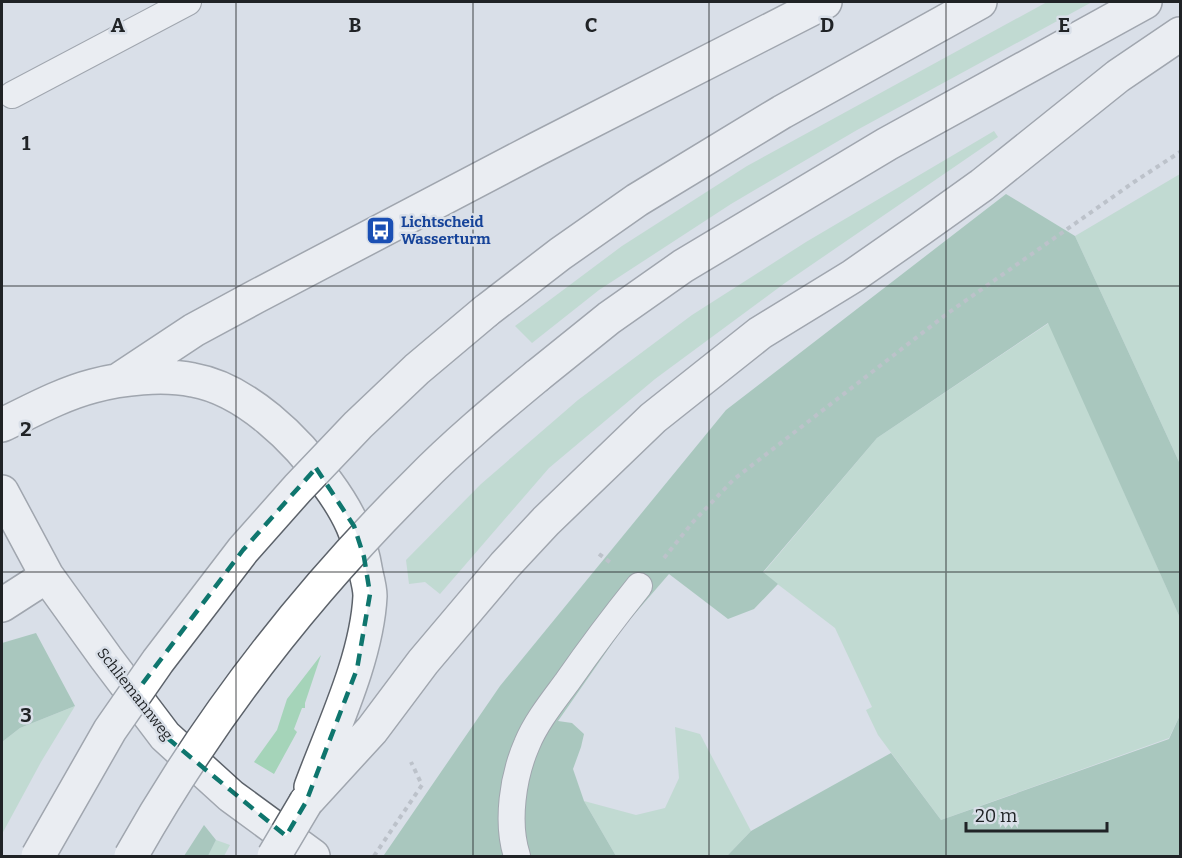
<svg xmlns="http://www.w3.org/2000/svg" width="1182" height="858" font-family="Bitter,serif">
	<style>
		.green { fill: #a5d4b9 }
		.forest { fill: #6fac8c }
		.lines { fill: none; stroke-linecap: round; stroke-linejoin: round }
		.service-casing { stroke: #5c626a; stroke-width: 28 }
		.minor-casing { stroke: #5c626a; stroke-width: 36 }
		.trunk-casing { stroke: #5c626a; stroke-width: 36 }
		.path { stroke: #9a9fa6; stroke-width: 4; stroke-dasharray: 4.5 4.5; stroke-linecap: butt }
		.service { stroke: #fff; stroke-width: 26 }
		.minor { stroke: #fff; stroke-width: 33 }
		.trunk { stroke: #fff; stroke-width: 33 }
		.trunk-bridge-casing { stroke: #5c626a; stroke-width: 36; stroke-linecap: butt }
		.trunk-bridge { stroke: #fff; stroke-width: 33 }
		.marked { fill: none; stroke: #0f766e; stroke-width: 4.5; stroke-dasharray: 12 8; stroke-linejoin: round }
		.grid { fill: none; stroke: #202326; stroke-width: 1.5; stroke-opacity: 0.55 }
		.labels { text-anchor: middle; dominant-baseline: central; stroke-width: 5; stroke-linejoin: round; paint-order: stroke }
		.transit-label { font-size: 15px; font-weight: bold; fill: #164399; stroke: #d9dfe8; text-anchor: start }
		.street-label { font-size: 15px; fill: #202326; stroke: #d9dfe8 }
		.grid-label { font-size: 20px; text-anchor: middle; font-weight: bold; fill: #202326; stroke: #d9dfe8; stroke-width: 5; stroke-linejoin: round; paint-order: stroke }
	</style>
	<rect width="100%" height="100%" fill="#d9dfe8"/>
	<!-- green -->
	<path class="green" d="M1047 2H1092L857 130 731 204 599 290 532 343 515 326 622 246 747 166Z
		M994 131 998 137 785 283 655 379 549 468 440 594 425 582 409 584 406 560 481 484 578 400 692 315 806 242Z
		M1180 174V464L1075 236Z
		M1049 323 1180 618V715L1169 738 941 820 878 735 866 710 872 707 835 628 763 573 877 438Z
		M321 655 305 703V708H302L294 729 297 732 274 774 254 762 277 730 287 699Z
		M75 706 41 762 2 834V742L20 728Z
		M675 727 700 734 751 831 727 856H616L584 801 636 815 665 808 679 778Z
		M216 840 230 845 224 856H208Z"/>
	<!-- forest -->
	<path class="forest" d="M1006 194 1075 236 1180 464V618L1048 323 877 438 763 572 778 584 754 609 728 619 669 574 625 625 558 721 572 723 584 734 581 747 573 769 584 801 616 856H387L384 855 500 686 726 410Z
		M36 633 75 706 20 728 2 742V643Z
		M1180 715V856H727L751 831 891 753 941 820 1169 739Z
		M204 825 216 840 208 856H184Z"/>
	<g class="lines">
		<defs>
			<path id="service" d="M12 95 188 2
				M517 856C506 822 513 776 527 744 536 722 553 701 567 682 590 649 614 617 639 586"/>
			<path id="minor" d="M2 492 47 576 106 658 165 736 231 796 313 856
				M2 605 47 576"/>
			<path id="trunk" d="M486 311 560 254 637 200 782 112 980 2
				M537 376 609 318 683 266 887 144 1145 2
				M120 379 194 330 255 297 537 149 825 2
				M2 425C31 411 62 394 93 386 122 378 163 374 193 380 245 389 298 440 327 483 349 513 360 536 366 573 368 581 370 589 370 596 367 658 333 728 311 787
				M306 802 372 730 423 662 505 565 546 521 653 418 760 333 853 276 919 230 982 185 1118 76 1180 34"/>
		</defs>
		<!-- service casing -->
		<use href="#service" class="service-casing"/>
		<!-- minor casing -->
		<use href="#minor" class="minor-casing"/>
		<!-- trunk casing -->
		<use href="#trunk" class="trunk-casing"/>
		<!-- path -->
		<path class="path" d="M599 554 611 563
			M664 558 692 523 733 480 948 313 1134 182 1180 152
			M374 856 422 785 411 762"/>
		<!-- service -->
		<use href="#service" class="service"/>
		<!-- minor -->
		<use href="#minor" class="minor"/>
		<!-- trunk -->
		<use href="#trunk" class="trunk"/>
		<defs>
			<path id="trunk-bridge" d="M38 856 110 730 158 661 243 550 298 488 358 425 417 369 486 311
				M131 856C208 719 306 593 418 482 455 444 496 410 537 376
				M274 856 306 802"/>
		</defs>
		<!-- trunk-bridge casing -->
		<use href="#trunk-bridge" class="trunk-bridge-casing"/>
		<!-- trunk-bridge -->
		<use href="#trunk-bridge" class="trunk-bridge"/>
	</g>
	<!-- marked area -->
	<path d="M0 0H1182V858H0ZM316 468 354 526 364 557 370 594 357 669 306 802 286 836 165 736 134 695 243 550Z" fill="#d9dfe8" fill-opacity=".55" fill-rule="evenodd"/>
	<path class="marked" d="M316 468 354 526 364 557 370 594 357 669 306 802 286 836 165 736 134 695 243 550Z"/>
	<!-- grid -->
	<path class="grid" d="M236 2V856M473 2V856M709 2V856M946 2V856M2 286H1180M2 572H1180"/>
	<!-- icons -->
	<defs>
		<symbol id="bus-square" viewBox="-11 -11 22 22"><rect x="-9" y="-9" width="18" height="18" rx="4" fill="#1a4fb4" stroke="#d9dfe8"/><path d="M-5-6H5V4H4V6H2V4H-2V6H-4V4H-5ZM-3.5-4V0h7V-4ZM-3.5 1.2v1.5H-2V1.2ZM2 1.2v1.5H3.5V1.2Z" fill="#fff"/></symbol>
	</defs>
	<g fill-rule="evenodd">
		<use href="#bus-square" x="364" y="214" width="33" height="33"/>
	</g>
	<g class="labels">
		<!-- transit labels -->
		<g class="transit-label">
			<text x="401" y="222">Lichtscheid<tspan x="401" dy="17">Wasserturm</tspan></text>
		</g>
		<!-- street labels -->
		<g class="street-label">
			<text transform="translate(135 694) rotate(52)">Schliemannweg</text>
		</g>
	</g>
	<g class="grid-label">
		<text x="118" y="32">A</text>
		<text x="355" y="32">B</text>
		<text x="591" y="32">C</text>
		<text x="827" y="32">D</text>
		<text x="1064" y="32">E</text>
		<text x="26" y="150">1</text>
		<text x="26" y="436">2</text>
		<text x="26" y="722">3</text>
	</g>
	<!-- border -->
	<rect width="1182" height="858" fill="none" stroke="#202326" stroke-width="6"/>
	<!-- scale -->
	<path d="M966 822v9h141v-9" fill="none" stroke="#202326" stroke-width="3"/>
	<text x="975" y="822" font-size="18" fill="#202326" stroke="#d9dfe8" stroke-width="4.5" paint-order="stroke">20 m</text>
</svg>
